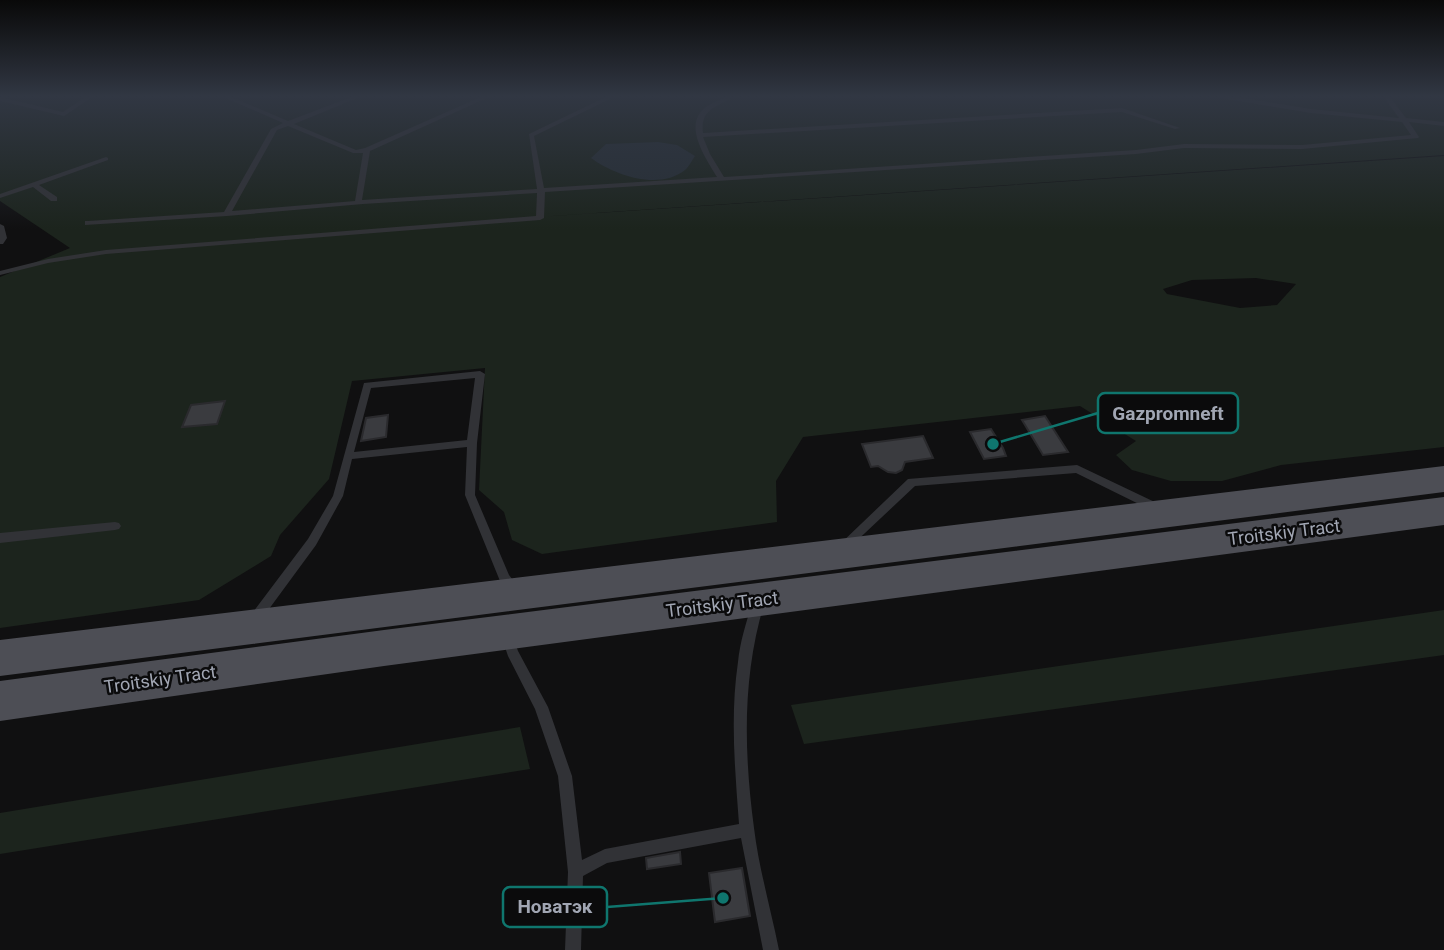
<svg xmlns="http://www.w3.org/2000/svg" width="1444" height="950" font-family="Roboto,sans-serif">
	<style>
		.green { fill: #1c241d; fill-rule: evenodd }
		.water { fill: #262e35 }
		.building { fill: #3a3b3f; stroke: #2a2a2d; stroke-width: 2 }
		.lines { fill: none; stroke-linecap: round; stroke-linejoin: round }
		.lane { fill: #313236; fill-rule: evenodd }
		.primary { fill: #4d4e55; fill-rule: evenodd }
		.labels { text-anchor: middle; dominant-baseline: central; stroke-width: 5; stroke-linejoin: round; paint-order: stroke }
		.street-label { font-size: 18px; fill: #a1a6b3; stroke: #0b0b0c }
		.leader { fill: none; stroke: #0f766e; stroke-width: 2.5 }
		.callout-dot { fill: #0f766e; stroke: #0b0b0c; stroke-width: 2.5 }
		.callout { fill: #0b0b0c; stroke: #0f766e; stroke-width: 2.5 }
		.callout-label { font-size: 19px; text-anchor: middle; font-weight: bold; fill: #a1a6b3 }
	</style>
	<rect width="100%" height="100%" fill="#101011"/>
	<!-- green -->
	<path class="green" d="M0 96H1444V155L523 218 1444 156V447L1281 465 1222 481H1171L1132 470 1116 455 1136 441 1080 406 803 437 776 481 777 522 542 554 512 540 504 512 479 490 485 368 352 381 329 479 280 535 271 556 199 600 0 628V277L70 248 0 201ZM1256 278 1296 284 1277 305 1240 308 1167 294 1163 289 1192 280Z
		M1444 610V655L804 744 791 705Z
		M520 727 530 769 0 854V813Z"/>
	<!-- water -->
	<path class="water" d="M658 142 677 145 695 156C692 160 689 167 685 170 659 191 614 175 591 158L606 144Z"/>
	<!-- building -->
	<path class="building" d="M225 401 217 424 182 427 191 405Z
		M388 415 386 437 361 441 366 418Z
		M1045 416 1068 452 1043 455 1022 420Z
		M991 429 1003 448 1006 456 984 459 970 432Z
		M923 436 933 458 905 462 902 470 896 473 888 472 878 466 871 467 862 444Z
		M680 852 681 864 647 869 646 858Z
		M742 868 750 916 715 922 709 873Z"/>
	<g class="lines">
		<!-- lane -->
		<path class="lane" d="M87 96H94L64 116 0 101V97L63 112Z
			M221 96H229L288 121 354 96H362L294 124 356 150 365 148 483 96H491L370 151 362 200 537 189 529 134 608 96H616L534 136 544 188 717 177C705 157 680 122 709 105 718 100 726 96 735 96 718 107 700 108 703 133L1122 108 1180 128 1175 129 1122 112 703 137 710 154 724 177 1136 150 1184 144 1302 145 1411 135 1402 122 1311 113 1220 98 1217 96H1231L1311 109 1399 118 1383 96H1389L1406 118 1444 122V126L1409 122 1419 137 1418 138 1302 149 1184 148 1136 154 545 192 544 218 540 220 106 254 48 263 0 275V271L48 259 106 250 536 216 537 193 363 204 227 216 85 225V221H88L224 212 271 129 283 123ZM288 126 353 153H363L355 201 232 211 277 130Z
			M106 157 108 158V160L39 185 57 197V201H51L33 187 0 198V194Z
			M0 224 4 226 7 238 3 244H0Z
			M480 371 485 374 477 443 475 495 509 575 519 588 517 592C509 594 505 587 500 581L465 495 467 447 352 459 343 496 316 545 258 624 254 625 250 624 248 620 250 616 308 539 333 496 364 383ZM475 378 467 440 354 452 371 388Z
			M1077 465 1161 505 1162 508 1161 511H1153L1076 473 915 486 848 549 844 551 840 549 838 546 908 479Z
			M115 522 119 523 121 526 119 529 115 530 0 543V533Z
			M758 599 762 600 764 604C742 678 744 752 754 828 759 869 771 910 779 950H763L741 838 607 863 583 876 581 950H565L568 872 558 776 535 709 508 656 501 635 503 631 507 630 511 631 518 651 548 707 572 776 582 860 605 849 739 824C735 770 730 716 738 662 740 642 746 623 752 604L754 600Z"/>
		<!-- primary -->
		<path class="primary" d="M1444 466V492L0 676V640Z
			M1444 497V525L384 666 0 721V681L384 630Z"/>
	</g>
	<!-- sky -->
	<linearGradient id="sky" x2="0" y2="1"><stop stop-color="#090909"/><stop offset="0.42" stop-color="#313743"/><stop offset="1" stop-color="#313743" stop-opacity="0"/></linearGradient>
	<rect width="1444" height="229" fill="url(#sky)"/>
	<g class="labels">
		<!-- street labels -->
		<g class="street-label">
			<text transform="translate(1284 532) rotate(-7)">Troitskiy Tract</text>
			<text transform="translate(722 604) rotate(-7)">Troitskiy Tract</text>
			<text transform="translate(160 679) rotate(-8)">Troitskiy Tract</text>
		</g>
	</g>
	<!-- callouts -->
	<path class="leader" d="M993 444L1098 413M723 898L607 907"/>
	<g class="callout-dot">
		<circle cx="993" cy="444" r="7"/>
		<circle cx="723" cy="898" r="7"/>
	</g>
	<g class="callout">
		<rect x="1098" y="393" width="140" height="40" rx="7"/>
		<rect x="503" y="887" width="104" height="40" rx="7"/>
	</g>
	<g class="callout-label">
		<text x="1168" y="420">Gazpromneft</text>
		<text x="555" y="913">Новатэк</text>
	</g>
</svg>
